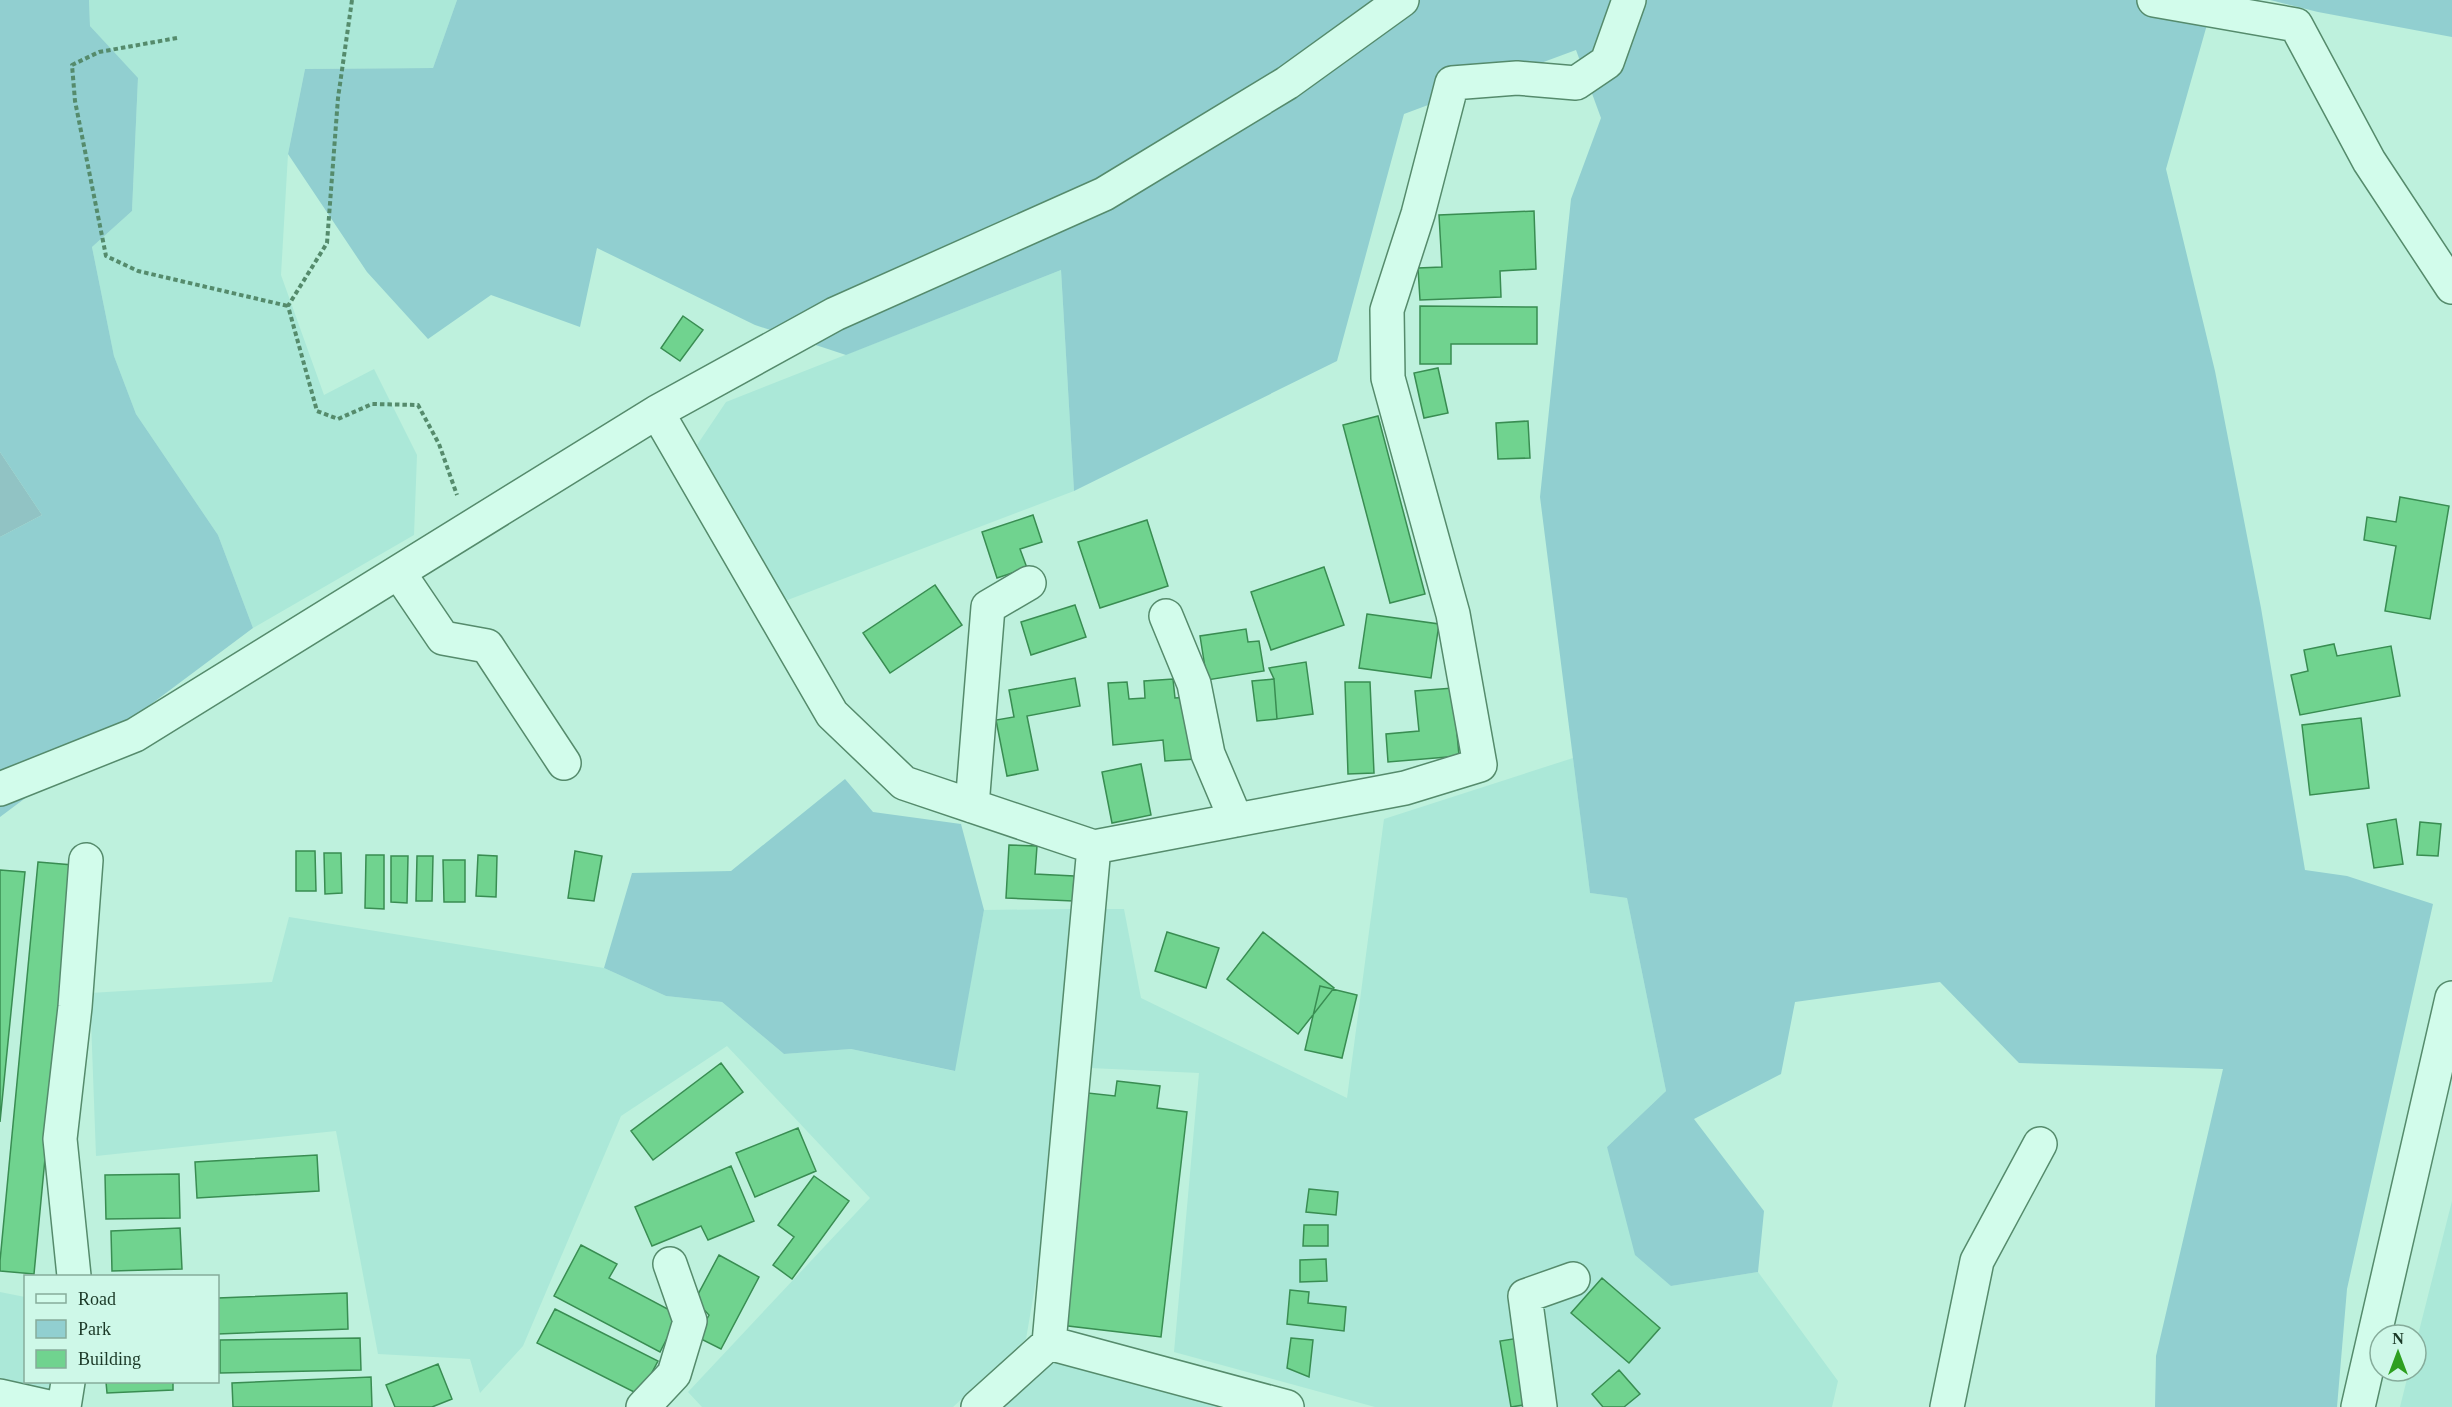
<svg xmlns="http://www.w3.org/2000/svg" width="2452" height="1407" font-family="'Times New Roman',serif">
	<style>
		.farmland { fill: #abe8d8 }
		.green { fill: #91cfd0 }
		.cemetery { fill: #91c3c4 }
		.building { fill: #70d38f; stroke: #398d52; stroke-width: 1.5 }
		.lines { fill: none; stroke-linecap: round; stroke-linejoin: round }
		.minor-casing { stroke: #558b6c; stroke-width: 36 }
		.path { stroke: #558b6c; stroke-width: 4; stroke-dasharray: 4.5 3; stroke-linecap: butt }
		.minor { stroke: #d2fceb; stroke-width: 33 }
	</style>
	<rect width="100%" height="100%" fill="#bef1dd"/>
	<!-- farmland -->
	<path class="farmland" d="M89 0H457L433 68 305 69 288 154 281 275 324 395 374 369 417 455 414 535 253 628 218 535 136 414 114 356 92 247 132 211 138 79 90 26Z
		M1061 270 1074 491 785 601 697 445 726 402Z
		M1573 758 1590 893 1627 898 1666 1091 1607 1147 1671 1286 1758 1272 1838 1381 1832 1407H1375L1174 1352 1199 1073 1090 1068 1101 909H1124L1141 998 1347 1098 1384 819Z
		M1072 909 1045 1228 1026 1339 953 1407H702L688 1392 870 1198 727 1046 621 1116 523 1346 480 1393 470 1359 378 1354 336 1131 96 1156 90 993 272 982 289 917 604 968 666 996 722 1002 784 1054 851 1049 954 1071 984 910Z
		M2452 1201V1407H2400L2409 1371H2416V1343Z
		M0 1292 25 1297 26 1382H55L53 1407 0 1389Z
		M1051 1360 1221 1407H999Z"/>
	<!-- green -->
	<path class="green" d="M0 0H89L90 26 138 78 132 211 92 247 114 356 136 414 218 535 253 628 0 817V537L42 515 0 452Z
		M457 0H2214L2166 169 2215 371 2261 608 2305 870 2347 876 2433 904 2347 1289 2337 1407H2155L2156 1356 2223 1069 2019 1063 1940 982 1795 1002 1781 1074 1694 1119 1764 1211 1758 1272 1671 1286 1635 1255 1607 1147 1666 1091 1627 898 1590 893 1540 497 1571 199 1601 118 1576 50 1404 114 1337 361 1074 491 1061 270 846 355 755 325 597 248 580 327 491 295 428 339 367 272 288 154 305 69 433 68Z
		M2270 0H2452V37L2318 12Z
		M845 779 873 812 961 824 984 910 955 1071 851 1049 784 1054 722 1002 666 996 604 968 632 873 731 871Z"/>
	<!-- cemetery -->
	<path class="cemetery" d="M0 452 42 515 0 537Z"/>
	<!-- building -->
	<path class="building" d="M1534 211 1536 269 1500 271 1501 297 1420 300 1418 268 1442 267 1439 215Z
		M1420 306 1537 307V344H1451V364H1420Z
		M683 316 703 330 680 361 661 348Z
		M1438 368 1448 413 1424 418 1414 373Z
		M1378 416 1425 594 1390 603 1343 425Z
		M1528 421 1530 458 1498 459 1496 423Z
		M2400 497 2449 506 2430 619 2385 611 2396 546 2364 540 2367 517 2396 522Z
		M1033 515 1042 542 1020 549 1027 568 997 578 982 532Z
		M1147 520 1168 586 1100 608 1078 542Z
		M1324 567 1344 625 1271 650 1251 592Z
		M935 585 962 625 890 673 863 633Z
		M1075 605 1086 637 1031 655 1021 622Z
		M1367 614 1439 624 1431 678 1359 668Z
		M1246 629 1248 642 1259 641 1264 671 1207 680 1200 636Z
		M2334 644 2337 656 2391 646 2400 696 2300 715 2291 675 2308 671 2304 650Z
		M1306 662 1313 714 1277 719 1274 679 1269 668Z
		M1075 678 1080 706 1027 716 1038 770 1007 776 996 720 1014 717 1009 690Z
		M1173 679 1175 698 1190 697 1196 759 1165 761 1163 740 1113 745 1108 683 1127 682 1129 699 1145 698 1144 681Z
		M1274 679 1277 719 1257 721 1252 681Z
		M1345 682H1370L1374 773 1348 774Z
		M1453 688 1459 756 1388 762 1386 734 1419 731 1415 691Z
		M2361 718 2369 788 2310 795 2302 725Z
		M1141 764 1151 815 1112 823 1102 772Z
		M2396 819 2403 864 2374 868 2367 824Z
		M2420 822 2441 824 2438 856 2417 855Z
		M1009 845 1037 846 1035 874 1074 876 1073 901 1006 898Z
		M296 851H315L316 891H296Z
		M575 851 602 856 594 901 568 898Z
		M324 853H341L342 893 325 894Z
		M366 855H384V909L365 908Z
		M478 855 497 856 496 897 476 896Z
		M391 856H408L407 903 391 902Z
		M417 856H433L432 901H416Z
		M443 860H465V902H444Z
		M38 862 73 865 34 1274 0 1271V1261Z
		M0 870 25 872 0 1122Z
		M1167 932 1219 948 1206 988 1155 971Z
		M1263 932 1334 988 1298 1034 1227 979Z
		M1320 986 1357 995 1342 1058 1305 1050Z
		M721 1063 743 1092 653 1160 631 1131Z
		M1117 1081 1160 1086 1157 1108 1187 1112 1161 1337 1060 1325 1088 1093 1115 1096Z
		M798 1128 816 1171 755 1197 736 1153Z
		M317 1155 319 1191 197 1198 195 1162Z
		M731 1166 754 1221 708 1240 701 1226 652 1246 635 1207Z
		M179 1174 180 1218 106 1219 105 1175Z
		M814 1176 849 1201 792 1279 773 1265 794 1237 778 1225Z
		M1309 1189 1338 1192 1336 1215 1306 1212Z
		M1304 1225H1328V1246H1303Z
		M180 1228 182 1269 112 1271 111 1231Z
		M581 1245 617 1264 609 1278 679 1315 660 1352 554 1296Z
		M719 1255 759 1277 721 1349 697 1337 709 1315 695 1300Z
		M1326 1259 1327 1281 1300 1282V1260Z
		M1602 1278 1660 1328 1629 1363 1571 1313Z
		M1290 1290 1309 1292 1308 1303 1346 1307 1344 1331 1287 1324Z
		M347 1293 348 1329 218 1334V1298Z
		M555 1309 658 1361 640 1395 537 1343Z
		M360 1338 361 1370 220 1373V1340Z
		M1291 1338 1313 1340 1309 1377 1287 1368Z
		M1519 1338 1530 1404 1511 1407 1500 1341Z
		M438 1364 452 1399 432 1407H395L386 1385Z
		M1619 1370 1640 1394 1624 1407H1603L1592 1394Z
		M371 1377 372 1407H233L232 1383Z
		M106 1382H173V1390L107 1393Z"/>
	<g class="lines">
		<defs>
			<path id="minor" d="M2154 0 2296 25 2369 161 2452 287
				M657 412 835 314 1104 194 1287 83 1402 0
				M399 573 443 638 487 646 564 763
				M1166 616 1194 684 1208 754 1236 820
				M0 789 135 735 657 412 832 714 904 783 1094 847
				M972 806 988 607 1029 583
				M74 1276 60 1139 75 1007 86 860
				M1049 1343 1287 1407
				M0 1396 49 1407
				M64 1407 68 1382
				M643 1407 674 1374 690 1321 670 1264
				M978 1407 1049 1343 1094 847 1405 788 1480 765 1453 614 1388 378 1387 310 1418 214 1452 83 1517 78 1576 83 1607 62 1629 0
				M1540 1407 1525 1296 1573 1279
				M1947 1407 1977 1261 2040 1144
				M2358 1407 2452 998"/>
		</defs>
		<!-- minor casing -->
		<use href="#minor" class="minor-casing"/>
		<!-- path -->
		<path class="path" d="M352 0 338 98 327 243 288 306 317 411 338 419 372 404 418 405 439 444 457 495
			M177 38 99 52 72 65 75 101 106 256 138 271 288 306"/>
		<!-- minor -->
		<use href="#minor" class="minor"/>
	</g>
	<!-- legend -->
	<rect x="24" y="1275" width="195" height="108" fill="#cef8e8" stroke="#86ac9b" stroke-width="1.5"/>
	<rect x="36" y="1294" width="30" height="9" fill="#d2fceb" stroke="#86ac9b" stroke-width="1.5"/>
	<text x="78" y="1305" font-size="18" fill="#1b3927">Road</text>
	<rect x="36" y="1320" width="30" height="18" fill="#91cfd0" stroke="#86ac9b" stroke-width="1.5"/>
	<text x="78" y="1335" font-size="18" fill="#1b3927">Park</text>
	<rect x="36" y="1350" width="30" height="18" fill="#70d38f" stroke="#86ac9b" stroke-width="1.5"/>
	<text x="78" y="1365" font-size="18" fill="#1b3927">Building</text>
	<!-- north arrow -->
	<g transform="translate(2398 1353)"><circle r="28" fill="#cef8e8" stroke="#86ac9b" stroke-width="1.5"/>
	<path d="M0-4.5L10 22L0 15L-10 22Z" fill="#2e9f20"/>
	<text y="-9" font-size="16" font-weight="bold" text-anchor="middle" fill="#1b3927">N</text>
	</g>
</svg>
